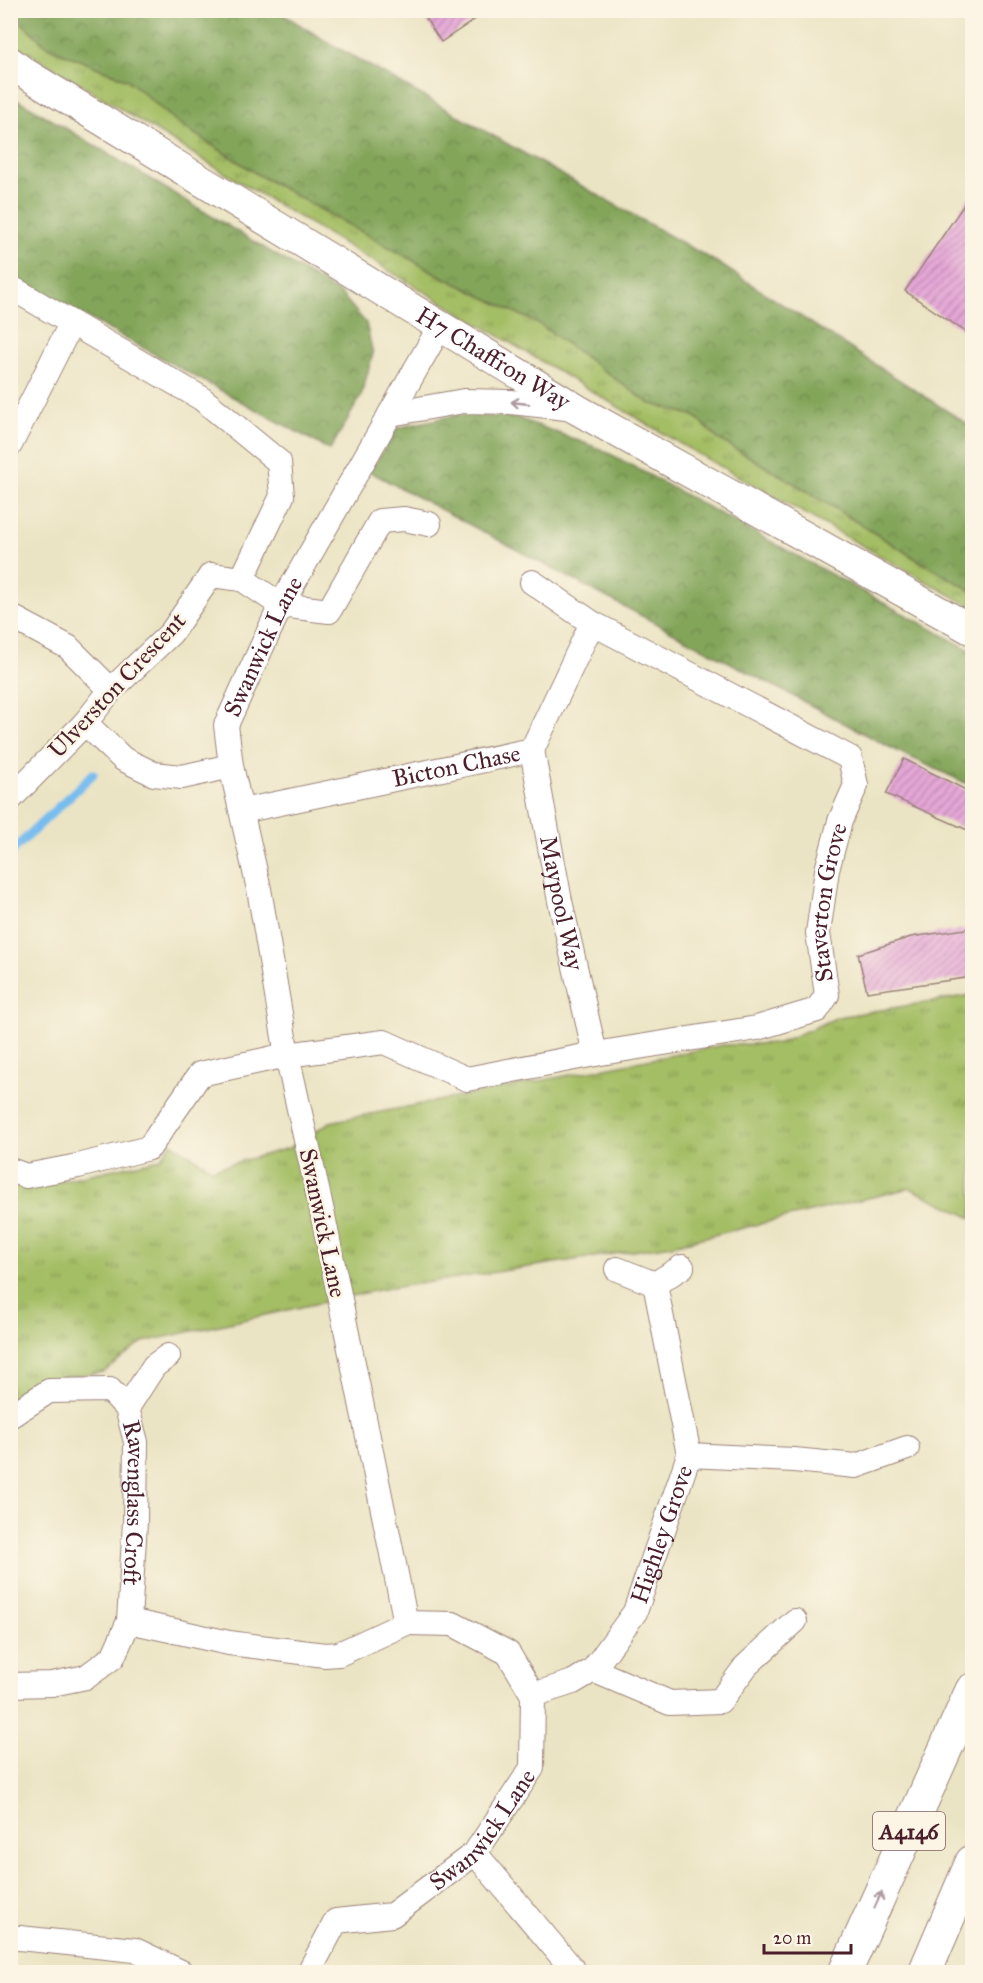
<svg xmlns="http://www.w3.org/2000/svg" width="983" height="1983" font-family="'IM FELL Great Primer',serif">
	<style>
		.grass { fill: url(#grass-tufts); stroke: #776e48; stroke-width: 1.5 }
		.forest { fill: url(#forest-crowns); stroke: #666242; stroke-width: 1.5 }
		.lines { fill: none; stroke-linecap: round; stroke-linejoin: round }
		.stream { stroke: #76bcee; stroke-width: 9 }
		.building { fill: url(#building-hatch) }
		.minor-casing { stroke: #9a8278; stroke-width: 26 }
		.tertiary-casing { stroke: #9a8278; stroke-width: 32 }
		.trunk-casing { stroke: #9a8278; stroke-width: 35 }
		.minor { stroke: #fff; stroke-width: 24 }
		.tertiary { stroke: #fff; stroke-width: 30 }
		.trunk { stroke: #fff; stroke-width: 33 }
		.oneway { stroke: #ae9aa0 }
		.labels { text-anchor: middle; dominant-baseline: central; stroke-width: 5; stroke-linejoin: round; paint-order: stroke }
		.shield { fill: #fcf5e5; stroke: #7f5f63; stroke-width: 1.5 }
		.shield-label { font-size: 22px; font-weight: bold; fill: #4a1f2b }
		.street-label { font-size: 24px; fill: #4a1f2b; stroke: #fcf5e5 }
	</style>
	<defs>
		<pattern id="grass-tufts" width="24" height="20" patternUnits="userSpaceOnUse" patternTransform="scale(1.5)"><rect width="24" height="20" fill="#a4be65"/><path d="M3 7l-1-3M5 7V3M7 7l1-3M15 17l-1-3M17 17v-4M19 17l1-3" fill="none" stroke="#889a53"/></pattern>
		<pattern id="forest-crowns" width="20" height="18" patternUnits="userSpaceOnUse" patternTransform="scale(1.5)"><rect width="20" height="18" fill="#83a55a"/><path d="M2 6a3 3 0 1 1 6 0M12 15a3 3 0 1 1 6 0" fill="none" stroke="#6d864b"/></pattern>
		<pattern id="building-hatch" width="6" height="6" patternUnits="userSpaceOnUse" patternTransform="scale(1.5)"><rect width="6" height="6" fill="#e5a7d7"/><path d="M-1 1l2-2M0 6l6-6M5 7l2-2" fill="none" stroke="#bc87af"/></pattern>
	</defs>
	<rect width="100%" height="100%" fill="#fcf5e5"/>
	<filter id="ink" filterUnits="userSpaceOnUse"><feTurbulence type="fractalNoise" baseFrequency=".0167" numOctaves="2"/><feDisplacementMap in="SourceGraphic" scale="12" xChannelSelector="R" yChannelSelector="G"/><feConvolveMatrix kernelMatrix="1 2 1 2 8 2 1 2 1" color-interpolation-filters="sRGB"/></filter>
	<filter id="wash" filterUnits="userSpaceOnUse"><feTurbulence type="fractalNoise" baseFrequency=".008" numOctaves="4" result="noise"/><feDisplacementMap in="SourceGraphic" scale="24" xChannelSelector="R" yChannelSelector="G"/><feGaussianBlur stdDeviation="1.35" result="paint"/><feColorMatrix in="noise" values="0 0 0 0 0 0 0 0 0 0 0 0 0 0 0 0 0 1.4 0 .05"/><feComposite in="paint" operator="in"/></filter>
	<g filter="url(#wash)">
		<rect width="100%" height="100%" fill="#ebe4c4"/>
		<!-- grass -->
		<path class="grass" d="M10 12 48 47 128 80 178 123 257 174 443 277 539 324 649 403 695 416 718 439 794 483 913 557 972 591V607L684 446 233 178 11 42Z
			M972 995V1218L910 1188 672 1245 378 1290 143 1342 104 1372 54 1378 11 1407 10 1178 32 1187 160 1159 171 1143 212 1169 289 1148 330 1122 723 1045 779 1043 838 1017Z"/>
		<!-- forest -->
		<path class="forest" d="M10 11H278L324 40 718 263 972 427V591L913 557 794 483 718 439 695 416 649 403 539 324 443 277 257 174 178 123 128 80 48 47Z
			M10 96 29 106 341 294 366 323 373 354 361 396 330 450 11 276Z
			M456 415 518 418 603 450 972 651V786L893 749 370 472 397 428Z"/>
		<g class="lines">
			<!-- stream -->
			<path class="stream" d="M10 853 93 774"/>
		</g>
		<g id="blocks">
			<!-- building -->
			<path class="building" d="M420 10H489L441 42Z
				M972 193V336L905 291Z
				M904 759 972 793V832L886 794Z
				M972 928V977L867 992 858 954 911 937Z"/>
		</g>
	</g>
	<g filter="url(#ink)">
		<use href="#blocks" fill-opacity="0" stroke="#9a8278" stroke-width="1.5"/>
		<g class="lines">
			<defs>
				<g id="minor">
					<path d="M10 287 201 398 279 462 282 496 242 579 211 575 171 633 111 690 85 723 10 799"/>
					<path d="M390 414 464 401 511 402 576 409"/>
					<path d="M10 445 71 324"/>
					<path d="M242 579 281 605 329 611 380 521 404 519 429 524"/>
					<path d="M10 616 68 647 111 690"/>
					<path d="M85 723 123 759 154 774 182 777 231 766"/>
					<path id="s1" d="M532 750 560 901 595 1054"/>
					<path id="s2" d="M242 811 532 750 592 623"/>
					<path id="s3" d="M10 1170 26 1176 78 1166 149 1148 200 1074 287 1055 384 1042 467 1079 595 1054 757 1028 817 1010 827 995 818 933 827 870 840 821 856 785 850 758 592 623 532 582"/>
					<path d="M617 1269 655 1284"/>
					<path d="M127 1408 154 1366 168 1356"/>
					<path id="s4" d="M10 1416 49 1391 110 1390 127 1408 136 1442 135 1522 129 1621 113 1657 86 1677 52 1684 10 1685"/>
					<path d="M689 1455 794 1460 856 1466 907 1448"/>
					<path d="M129 1621 229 1643 325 1655 339 1654 406 1623"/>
					<path d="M593 1670 670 1703 720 1701 746 1666 795 1621"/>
					<path id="s5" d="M533 1695 573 1682 593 1670 635 1612 689 1455 655 1284 682 1267"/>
					<path d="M475 1853 575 1972"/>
					<path d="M10 1937 135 1950 181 1972"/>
					<path id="s6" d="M309 1972 336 1921 392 1915 475 1853 532 1768 533 1695 508 1653 453 1624 406 1623 323 1216 287 1055 259 889 231 766 226 725 281 605 441 325"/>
				</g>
				<g id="tertiary">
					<path id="s7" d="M10 62 23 72 578 410 972 630"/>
				</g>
				<path id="trunk" d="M845 1972 972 1690
					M925 1972 972 1862"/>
			</defs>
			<!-- minor casing -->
			<use href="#minor" class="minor-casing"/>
			<!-- tertiary casing -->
			<use href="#tertiary" class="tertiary-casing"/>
			<!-- trunk casing -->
			<use href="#trunk" class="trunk-casing"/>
			<!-- minor -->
			<use href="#minor" class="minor"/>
			<!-- tertiary -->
			<use href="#tertiary" class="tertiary"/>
			<!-- trunk -->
			<use href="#trunk" class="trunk"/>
		</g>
		<!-- one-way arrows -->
		<defs><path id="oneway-shaft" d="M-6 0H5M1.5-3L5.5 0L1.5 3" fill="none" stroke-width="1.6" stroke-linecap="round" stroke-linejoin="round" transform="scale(1.5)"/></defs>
		<g class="oneway">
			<use href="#oneway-shaft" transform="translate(520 403) rotate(-174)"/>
			<use href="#oneway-shaft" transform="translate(878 1900) rotate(-66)"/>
		</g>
	</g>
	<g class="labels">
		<!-- shield labels -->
		<rect class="shield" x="873" y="1812" width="72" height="38" rx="4.5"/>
		<g class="shield-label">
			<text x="909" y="1831">A4146</text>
		</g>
		<!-- street labels -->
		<g class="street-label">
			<text stroke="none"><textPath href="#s7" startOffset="567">H7 Chaffron Way</textPath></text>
			<text stroke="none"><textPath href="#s6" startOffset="1554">Swanwick Lane</textPath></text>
			<text transform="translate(117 685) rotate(-47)">Ulverston Crescent</text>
			<text stroke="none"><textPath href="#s2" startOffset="219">Bicton Chase</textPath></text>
			<text stroke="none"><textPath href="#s1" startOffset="156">Maypool Way</textPath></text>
			<text stroke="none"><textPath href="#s3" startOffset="980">Staverton Grove</textPath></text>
			<text transform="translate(323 1223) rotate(78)">Swanwick Lane</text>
			<text stroke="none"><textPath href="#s4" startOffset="228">Ravenglass Croft</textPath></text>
			<text stroke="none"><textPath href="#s5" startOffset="219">Highley Grove</textPath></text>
			<text stroke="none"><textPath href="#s6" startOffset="240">Swanwick Lane</textPath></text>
		</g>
	</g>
	<!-- margin -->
	<rect width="983" height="1983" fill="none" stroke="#fcf5e5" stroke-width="36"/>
	<!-- scale -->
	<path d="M764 1944v9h87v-9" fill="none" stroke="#4a1f2b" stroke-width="3"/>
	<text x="773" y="1944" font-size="18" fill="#4a1f2b" stroke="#fcf5e5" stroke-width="4.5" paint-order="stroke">20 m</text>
</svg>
